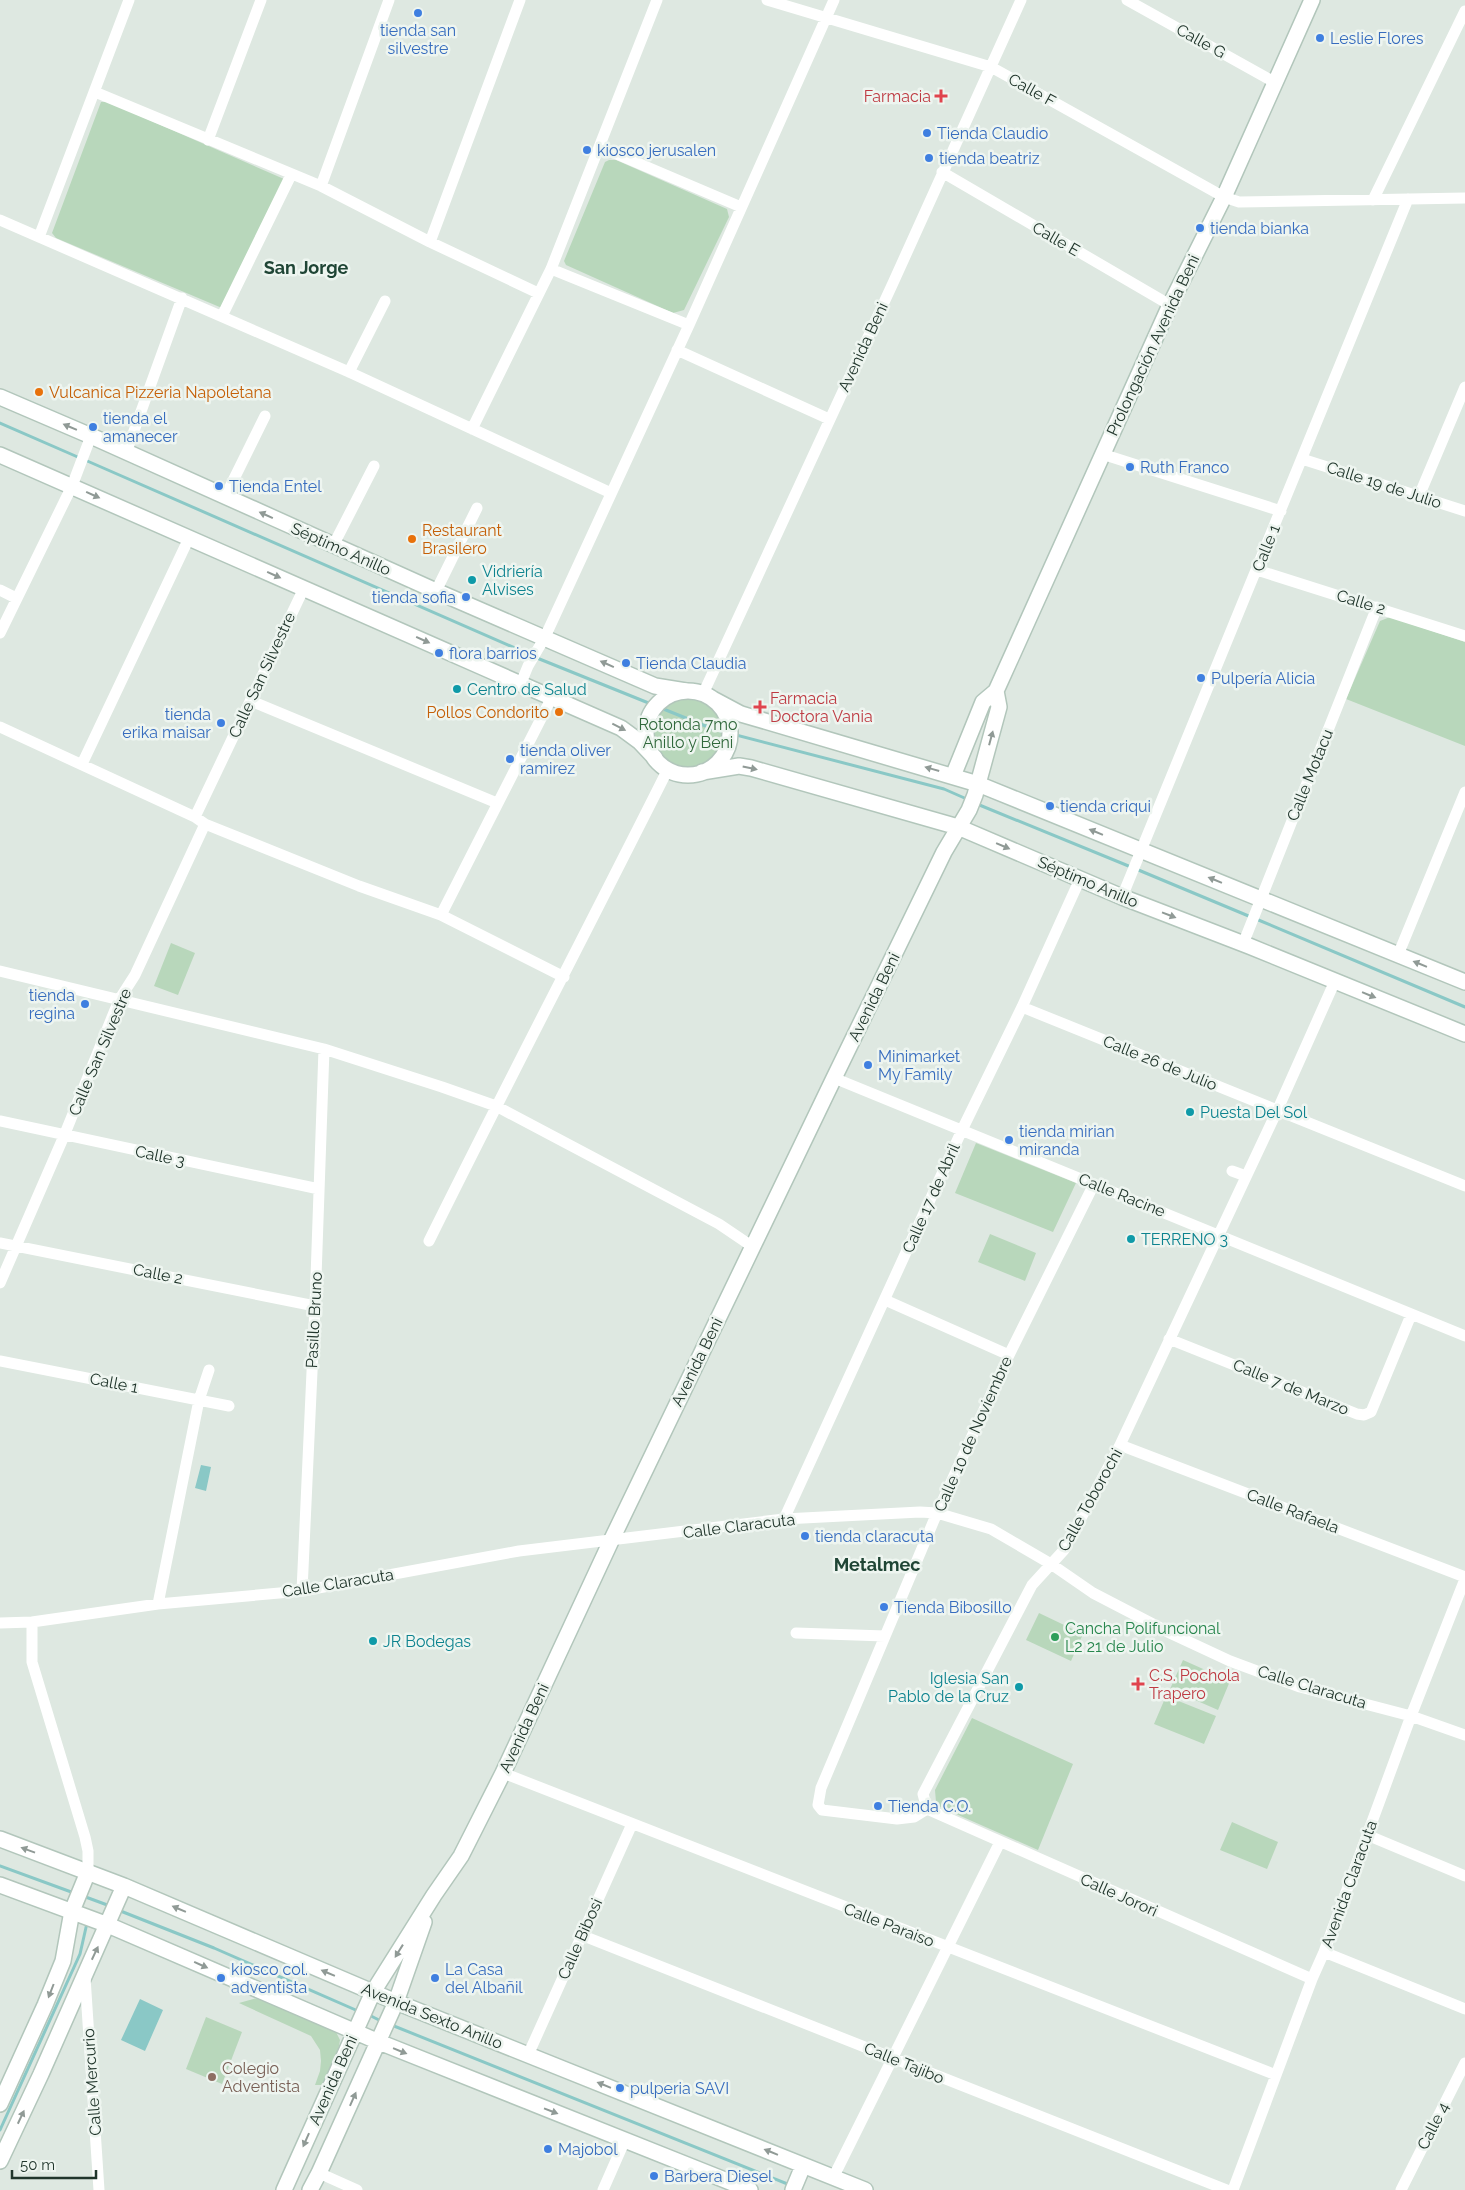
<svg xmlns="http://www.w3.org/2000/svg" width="1465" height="2190" font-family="Raleway,sans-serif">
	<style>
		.green { fill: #b8d7bb }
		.water { fill: #8ac8c6 }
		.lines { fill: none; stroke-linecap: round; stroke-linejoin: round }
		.stream { stroke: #8ac8c6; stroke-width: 3 }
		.secondary-casing { stroke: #b2c6bb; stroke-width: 18 }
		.street { stroke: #fff; stroke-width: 11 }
		.secondary { stroke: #fff; stroke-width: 15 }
		.oneway { fill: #909a96 }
		.shop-dot { fill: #3f7fe0; stroke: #eef5f0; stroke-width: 2 }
		.health-dot { fill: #e0444e; stroke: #eef5f0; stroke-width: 2 }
		.food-dot { fill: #e8710a; stroke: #eef5f0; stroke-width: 2 }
		.culture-dot { fill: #0f9aa8; stroke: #eef5f0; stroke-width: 2 }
		.leisure-dot { fill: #2e9e5b; stroke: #eef5f0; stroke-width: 2 }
		.education-dot { fill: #8d6e63; stroke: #eef5f0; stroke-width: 2 }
		.labels { text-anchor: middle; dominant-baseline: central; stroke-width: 5; stroke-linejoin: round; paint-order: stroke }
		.shop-label { font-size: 16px; fill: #366cbe; stroke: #eef5f0; text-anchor: start }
		.street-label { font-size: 16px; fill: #21362c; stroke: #eef5f0 }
		.health-label { font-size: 16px; fill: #be3a42; stroke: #eef5f0; text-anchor: start }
		.food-label { font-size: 16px; fill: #c56008; stroke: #eef5f0; text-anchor: start }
		.culture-label { font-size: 16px; fill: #0d838f; stroke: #eef5f0; text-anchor: start }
		.park-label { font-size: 16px; fill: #30683b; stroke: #eef5f0 }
		.leisure-label { font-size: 16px; fill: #27864d; stroke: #eef5f0; text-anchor: start }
		.education-label { font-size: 16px; fill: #785e54; stroke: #eef5f0; text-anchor: start }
		.neighbourhood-label { font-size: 18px; font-weight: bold; fill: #1f4535; stroke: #eef5f0 }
	</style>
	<rect width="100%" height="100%" fill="#dee8e1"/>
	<!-- green -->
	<path class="green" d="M101 102H108L284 179 222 308 56 238 52 233Z
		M609 160H616L727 209 729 217 684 310 673 313 566 265 564 261 605 162Z
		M1390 617 1465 642V746L1346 699 1380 621Z
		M654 733a34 34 0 1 1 68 0a34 34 0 1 1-68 0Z
		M171 943 195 953 178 995 154 986Z
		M976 1143 1076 1183 1053 1232 955 1193Z
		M990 1234 1036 1253 1025 1281 978 1262Z
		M1039 1613 1083 1634 1071 1661 1026 1640Z
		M1183 1660 1230 1681 1218 1710 1170 1689Z
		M1166 1696 1216 1716 1204 1744 1154 1724Z
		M972 1718 1073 1764 1038 1850 940 1807 936 1802 935 1790Z
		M1232 1822 1278 1842 1267 1869 1220 1850Z
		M261 1997 336 2032 340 2040 339 2046 325 2085H315L320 2071 321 2061 320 2050 311 2036 239 2003Z
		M206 2017 242 2032 222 2084 186 2069Z"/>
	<!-- water -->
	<path class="water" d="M201 1465 211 1467 206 1491 195 1488Z
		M140 1999 163 2010 145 2051 121 2040Z"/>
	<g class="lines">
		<!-- stream -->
		<path class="stream" d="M0 423 80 458
			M85 460 531 655
			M537 658 713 729 944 789 969 800
			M977 804 1131 867
			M1136 869 1251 917
			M1256 919 1465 1007
			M0 1866 74 1893
			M83 1896 110 1906
			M118 1910 214 1948 358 2011
			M367 2014 381 2021
			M389 2024 790 2185
			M0 2130 80 1954 87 1923"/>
		<defs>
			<path id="secondary" d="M0 397 91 436 436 591 655 686 686 691
				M0 455 621 728 640 742 655 758
				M646 733a42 42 0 1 1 84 0a42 42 0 1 1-84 0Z
				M711 698 741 714 978 784 1465 982
				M702 772 739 766 751 768 958 827 1122 897 1249 946 1465 1034
				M953 776 983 702 996 691 1170 305 1224 197 1312 0
				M0 1839 124 1886 396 2002 865 2190
				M0 1885 108 1925 379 2042 750 2190
				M0 2104 45 2005 63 1961 72 1911 88 1872
				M0 2161 41 2074 124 1886
				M284 2190 373 1992 434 1895 461 1856 503 1773 611 1541 834 1078 944 852 969 810 975 795 999 707 996 691
				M310 2190 319 2173 396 2002 424 1922
				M793 2190 803 2166"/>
		</defs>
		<!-- secondary casing -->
		<use href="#secondary" class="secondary-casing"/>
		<!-- street -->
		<path class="street" d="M767 0 991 67 1224 197 1239 202 1465 198
			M1127 0 1274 82
			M95 92 321 186 430 242 538 293
			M208 140 261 0
			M600 147 741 207
			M942 172 1170 305
			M321 186 389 0
			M1373 200 1465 11
			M0 220 349 372 611 493
			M39 237 129 0
			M430 242 520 0
			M551 269 689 325
			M222 316 291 175
			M677 350 829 419
			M349 372 385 301
			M472 429 551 269 657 0
			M126 453 182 298
			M1102 454 1281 511
			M1302 459 1465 511
			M1419 496 1465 387
			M225 497 265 416
			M333 546 374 466
			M1257 570 1465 636
			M0 590 16 598
			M436 591 477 508
			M0 633 72 486 91 436
			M521 683 528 666 545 637 689 325 834 0
			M703 694 893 283 1021 0
			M251 701 497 803
			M0 727 195 817 205 824 359 886 441 915 564 977
			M82 764 189 538
			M195 817 304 588
			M1122 897 1408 199
			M441 915 552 697
			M1243 944 1377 607
			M1398 955 1465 792
			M0 971 324 1049 442 1087 496 1106 719 1224 753 1247
			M1022 1007 1465 1186
			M834 1078 1465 1336
			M0 1121 319 1189
			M1232 1171 1246 1176
			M429 1241C507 1083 589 927 668 769
			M0 1243 315 1306
			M0 1283 64 1136 119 1000 135 975 205 824
			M885 1300 1009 1355
			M1169 1339 1357 1414 1364 1415 1371 1412 1411 1315
			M0 1361 229 1406
			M1120 1445 1465 1577
			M784 1519 962 1130 1022 1007 1080 879
			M302 1591 315 1306 324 1049
			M158 1604 199 1400 209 1370
			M32 1622V1662L85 1837 88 1851V1872
			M0 1623 32 1622 158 1604 302 1591 519 1551 784 1519 920 1512 937 1513 991 1529 1051 1564 1093 1593 1172 1634 1230 1661 1300 1687 1411 1716 1465 1735
			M796 1633 885 1636
			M503 1773 1276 2075
			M927 1809 923 1794 1032 1585 1064 1550 1120 1445 1277 1111 1335 981
			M927 1809 914 1817 897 1819 822 1810 818 1805 821 1788 937 1513 1009 1355 1094 1184
			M927 1809 1312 1979
			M1367 1835 1465 1876
			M581 1935 1227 2190
			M1324 1952 1465 2009
			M85 1977 99 2190
			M528 2055 632 1824
			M319 2173 357 2190
			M833 2178 1000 1842
			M603 2190 625 2140
			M1233 2190 1312 1979 1324 1952 1411 1716 1465 1579
			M1401 2190 1465 2063"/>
		<!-- secondary -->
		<use href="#secondary" class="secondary"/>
	</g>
	<!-- one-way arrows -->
	<defs><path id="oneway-solid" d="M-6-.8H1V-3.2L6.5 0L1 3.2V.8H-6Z" transform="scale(1.25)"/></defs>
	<g class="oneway">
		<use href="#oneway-solid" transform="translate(70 427) rotate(-157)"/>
		<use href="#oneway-solid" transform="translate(93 495) rotate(24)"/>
		<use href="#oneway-solid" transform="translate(266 515) rotate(-156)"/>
		<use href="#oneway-solid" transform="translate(274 575) rotate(24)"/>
		<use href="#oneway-solid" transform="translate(423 640) rotate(24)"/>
		<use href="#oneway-solid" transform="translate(607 664) rotate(-156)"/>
		<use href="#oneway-solid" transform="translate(619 727) rotate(27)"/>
		<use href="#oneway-solid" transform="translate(991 738) rotate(-75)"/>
		<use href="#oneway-solid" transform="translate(750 768) rotate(12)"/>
		<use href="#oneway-solid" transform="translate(932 769) rotate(-164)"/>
		<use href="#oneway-solid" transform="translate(1096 832) rotate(-158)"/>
		<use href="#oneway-solid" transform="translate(1003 846) rotate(23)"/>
		<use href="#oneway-solid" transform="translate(1215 880) rotate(-158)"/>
		<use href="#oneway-solid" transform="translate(1169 915) rotate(21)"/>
		<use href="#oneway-solid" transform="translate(1420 964) rotate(-158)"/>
		<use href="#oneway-solid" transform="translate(1369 995) rotate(22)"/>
		<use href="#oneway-solid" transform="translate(28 1850) rotate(-160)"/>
		<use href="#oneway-solid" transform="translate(179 1909) rotate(-157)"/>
		<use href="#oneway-solid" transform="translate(399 1951) rotate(122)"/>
		<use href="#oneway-solid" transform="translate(95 1953) rotate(-65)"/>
		<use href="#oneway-solid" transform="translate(201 1965) rotate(24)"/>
		<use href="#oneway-solid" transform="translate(328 1973) rotate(-157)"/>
		<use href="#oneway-solid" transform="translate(51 1991) rotate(111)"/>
		<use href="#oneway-solid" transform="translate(400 2051) rotate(22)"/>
		<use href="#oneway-solid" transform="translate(604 2085) rotate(-158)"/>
		<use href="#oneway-solid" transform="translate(353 2099) rotate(-66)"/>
		<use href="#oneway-solid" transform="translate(551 2111) rotate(21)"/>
		<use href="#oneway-solid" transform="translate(21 2117) rotate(-65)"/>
		<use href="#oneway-solid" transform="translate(306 2140) rotate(114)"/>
		<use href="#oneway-solid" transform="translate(771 2152) rotate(-158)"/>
	</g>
	<!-- markers -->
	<g class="shop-dot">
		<circle cx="418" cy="13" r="5"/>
		<circle cx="1320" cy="38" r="5"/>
		<circle cx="927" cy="133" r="5"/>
		<circle cx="587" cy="150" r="5"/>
		<circle cx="929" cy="158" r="5"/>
		<circle cx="1200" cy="228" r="5"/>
		<circle cx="93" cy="427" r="5"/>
		<circle cx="1130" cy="467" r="5"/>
		<circle cx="219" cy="486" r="5"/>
		<circle cx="466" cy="597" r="5"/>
		<circle cx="439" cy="653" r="5"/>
		<circle cx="626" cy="663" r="5"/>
		<circle cx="1201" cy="678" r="5"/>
		<circle cx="221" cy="723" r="5"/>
		<circle cx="510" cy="759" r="5"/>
		<circle cx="1050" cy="806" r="5"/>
		<circle cx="85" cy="1004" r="5"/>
		<circle cx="868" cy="1065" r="5"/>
		<circle cx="1009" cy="1140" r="5"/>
		<circle cx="805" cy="1536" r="5"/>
		<circle cx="884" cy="1607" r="5"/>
		<circle cx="878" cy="1806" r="5"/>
		<circle cx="221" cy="1978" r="5"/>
		<circle cx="435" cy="1978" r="5"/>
		<circle cx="620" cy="2088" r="5"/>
		<circle cx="548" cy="2149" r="5"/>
		<circle cx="654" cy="2176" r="5"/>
	</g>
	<g class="health-dot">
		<path d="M938.5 88.5h5v5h5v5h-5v5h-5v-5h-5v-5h5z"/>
		<path d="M757.5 699.5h5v5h5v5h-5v5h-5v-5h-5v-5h5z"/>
		<path d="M1135.5 1676.5h5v5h5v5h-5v5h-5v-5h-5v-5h5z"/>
	</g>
	<g class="food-dot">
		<circle cx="39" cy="392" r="5"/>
		<circle cx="412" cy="539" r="5"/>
		<circle cx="559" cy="712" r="5"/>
	</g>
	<g class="culture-dot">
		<circle cx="472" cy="580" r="5"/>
		<circle cx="457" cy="689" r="5"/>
		<circle cx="1190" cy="1112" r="5"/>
		<circle cx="1131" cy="1239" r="5"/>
		<circle cx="373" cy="1641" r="5"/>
		<circle cx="1019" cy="1687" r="5"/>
	</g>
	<circle class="leisure-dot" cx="1055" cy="1637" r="5"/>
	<circle class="education-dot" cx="212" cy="2077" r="5"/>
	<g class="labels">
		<!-- shop labels -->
		<g class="shop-label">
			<text x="418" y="30" text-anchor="middle">tienda san<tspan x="418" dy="18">silvestre</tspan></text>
			<text x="1330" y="38">Leslie Flores</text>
			<text x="937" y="133">Tienda Claudio</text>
			<text x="597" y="150">kiosco jerusalen</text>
			<text x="939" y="158">tienda beatriz</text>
			<text x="1210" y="228">tienda bianka</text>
			<text x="103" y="418">tienda el<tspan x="103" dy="18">amanecer</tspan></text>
			<text x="1140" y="467">Ruth Franco</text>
			<text x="229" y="486">Tienda Entel</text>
			<text x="456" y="597" text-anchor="end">tienda sofia</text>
			<text x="449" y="653">flora barrios</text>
			<text x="636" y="663">Tienda Claudia</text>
			<text x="1211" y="678">Pulpería Alicia</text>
			<text x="211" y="714" text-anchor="end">tienda<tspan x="211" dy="18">erika maisar</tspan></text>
			<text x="520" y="750">tienda oliver<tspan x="520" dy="18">ramirez</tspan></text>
			<text x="1060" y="806">tienda criqui</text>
			<text x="75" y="995" text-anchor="end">tienda<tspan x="75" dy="18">regina</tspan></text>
			<text x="878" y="1056">Minimarket<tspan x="878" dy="18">My Family</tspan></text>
			<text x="1019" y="1131">tienda mirian<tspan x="1019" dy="18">miranda</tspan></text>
			<text x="815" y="1536">tienda claracuta</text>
			<text x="894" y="1607">Tienda Bibosillo</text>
			<text x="888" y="1806">Tienda C.O.</text>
			<text x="231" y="1969">kiosco col.<tspan x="231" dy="18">adventista</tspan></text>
			<text x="445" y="1969">La Casa<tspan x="445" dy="18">del Albañil</tspan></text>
			<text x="630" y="2088">pulperia SAVI</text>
			<text x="558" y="2149">Majobol</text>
			<text x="664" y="2176">Barbera Diesel</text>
		</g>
		<!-- street labels -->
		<g class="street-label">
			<text transform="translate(1201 41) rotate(29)">Calle G</text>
			<text transform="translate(1032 90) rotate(29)">Calle F</text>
			<text transform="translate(1056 239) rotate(30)">Calle E</text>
			<text transform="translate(1153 345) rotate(-65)">Prolongación Avenida Beni</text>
			<text transform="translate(863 347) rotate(-65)">Avenida Beni</text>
			<text transform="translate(1384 485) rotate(18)">Calle 19 de Julio</text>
			<text transform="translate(1266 548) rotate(-68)">Calle 1</text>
			<text transform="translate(341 549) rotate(24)">Séptimo Anillo</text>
			<text transform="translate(1361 602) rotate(17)">Calle 2</text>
			<text transform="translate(262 675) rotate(-65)">Calle San Silvestre</text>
			<text transform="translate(1310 775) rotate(-68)">Calle Motacu</text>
			<text transform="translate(1088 882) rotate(23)">Séptimo Anillo</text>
			<text transform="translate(874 997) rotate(-64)">Avenida Beni</text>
			<text transform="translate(100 1052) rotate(-67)">Calle San Silvestre</text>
			<text transform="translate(1160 1063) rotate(22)">Calle 26 de Julio</text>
			<text transform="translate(160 1156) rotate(12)">Calle 3</text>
			<text transform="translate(1122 1195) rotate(22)">Calle Racine</text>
			<text transform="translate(931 1198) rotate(-66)">Calle 17 de Abril</text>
			<text transform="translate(158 1274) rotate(11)">Calle 2</text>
			<text transform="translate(314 1320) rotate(-87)">Pasillo Bruno</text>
			<text transform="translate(697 1362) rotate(-64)">Avenida Beni</text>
			<text transform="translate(114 1383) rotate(11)">Calle 1</text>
			<text transform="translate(1291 1387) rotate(22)">Calle 7 de Marzo</text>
			<text transform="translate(973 1434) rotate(-66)">Calle 10 de Noviembre</text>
			<text transform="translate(1090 1500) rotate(-61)">Calle Toborochi</text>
			<text transform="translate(1293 1511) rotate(21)">Calle Rafaela</text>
			<text transform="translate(739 1526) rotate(-7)">Calle Claracuta</text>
			<text transform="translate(338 1583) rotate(-9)">Calle Claracuta</text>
			<text transform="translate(1312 1687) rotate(17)">Calle Claracuta</text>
			<text transform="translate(524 1728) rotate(-65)">Avenida Beni</text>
			<text transform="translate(1349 1884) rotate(-70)">Avenida Claracuta</text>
			<text transform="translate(1119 1895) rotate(24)">Calle Jorori</text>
			<text transform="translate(889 1925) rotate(21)">Calle Paraiso</text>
			<text transform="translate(580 1939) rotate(-66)">Calle Bibosi</text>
			<text transform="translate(432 2016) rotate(22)">Avenida Sexto Anillo</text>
			<text transform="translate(904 2063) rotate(22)">Calle Tajibo</text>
			<text transform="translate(333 2080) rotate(-66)">Avenida Beni</text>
			<text transform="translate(92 2082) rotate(-94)">Calle Mercurio</text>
			<text transform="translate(1433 2126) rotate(-63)">Calle 4</text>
		</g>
		<!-- health labels -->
		<g class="health-label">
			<text x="931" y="96" text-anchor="end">Farmacia</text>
			<text x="770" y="698">Farmacia<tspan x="770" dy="18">Doctora Vania</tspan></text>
			<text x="1149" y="1675">C.S. Pochola<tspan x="1149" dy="18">Trapero</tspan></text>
		</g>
		<!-- food labels -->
		<g class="food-label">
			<text x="49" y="392">Vulcanica Pizzeria Napoletana</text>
			<text x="422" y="530">Restaurant<tspan x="422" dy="18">Brasilero</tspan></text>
			<text x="549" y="712" text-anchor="end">Pollos Condorito</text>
		</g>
		<!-- culture labels -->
		<g class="culture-label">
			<text x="482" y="571">Vidriería<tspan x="482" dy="18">Alvises</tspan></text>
			<text x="467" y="689">Centro de Salud</text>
			<text x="1200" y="1112">Puesta Del Sol</text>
			<text x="1141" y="1239">TERRENO 3</text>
			<text x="383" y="1641">JR Bodegas</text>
			<text x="1009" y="1678" text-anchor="end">Iglesia San<tspan x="1009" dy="18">Pablo de la Cruz</tspan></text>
		</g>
		<!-- park labels -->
		<g class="park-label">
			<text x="688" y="724">Rotonda 7mo<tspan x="688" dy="18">Anillo y Beni</tspan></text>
		</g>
		<!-- leisure labels -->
		<g class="leisure-label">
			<text x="1065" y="1628">Cancha Polifuncional<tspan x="1065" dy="18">L2 21 de Julio</tspan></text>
		</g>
		<!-- education labels -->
		<g class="education-label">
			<text x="222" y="2068">Colegio<tspan x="222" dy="18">Adventista</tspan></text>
		</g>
		<!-- neighbourhood labels -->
		<g class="neighbourhood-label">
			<text x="306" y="267">San Jorge</text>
			<text x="877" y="1564">Metalmec</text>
		</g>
	</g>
	<!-- scale -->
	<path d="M12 2170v8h84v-8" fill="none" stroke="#21362c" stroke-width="2.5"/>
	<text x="20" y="2170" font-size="15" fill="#21362c" stroke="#eef5f0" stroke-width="4" paint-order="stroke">50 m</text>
</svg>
